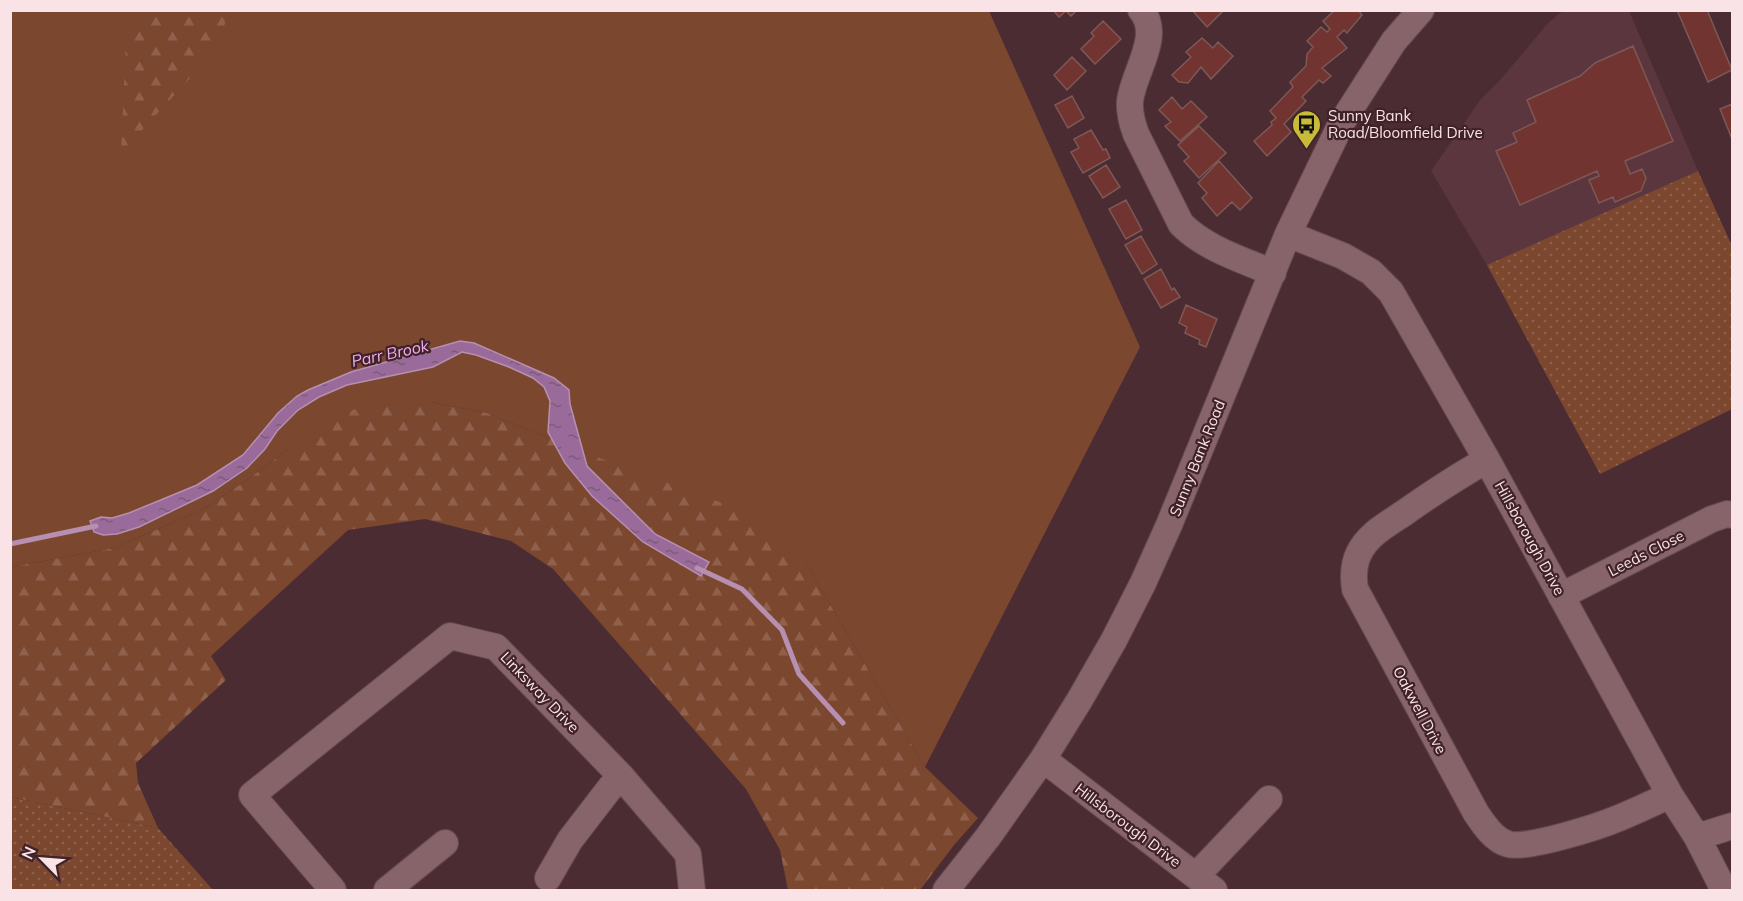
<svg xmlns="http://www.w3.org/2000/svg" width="1743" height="901" font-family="Mulish,sans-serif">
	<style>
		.built { fill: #5c363f }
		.green { fill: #7c472f }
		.forest { fill: url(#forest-firs) }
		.park { fill: url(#park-dots) }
		.water { fill: url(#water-ripples); stroke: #b68fb1; stroke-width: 1.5 }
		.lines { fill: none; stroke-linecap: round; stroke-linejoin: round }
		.stream { stroke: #b68fb1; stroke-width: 5 }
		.building { fill: #723430; stroke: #7d5956; stroke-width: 1.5 }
		.minor-casing { stroke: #644950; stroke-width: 28 }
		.minor { stroke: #87636a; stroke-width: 26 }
		.labels { text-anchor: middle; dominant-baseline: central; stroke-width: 4.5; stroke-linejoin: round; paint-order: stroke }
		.poi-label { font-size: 15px; fill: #f9e3e7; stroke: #402229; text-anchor: start }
		.street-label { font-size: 15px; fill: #f9e3e7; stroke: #402229 }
		.water-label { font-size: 16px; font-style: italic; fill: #f0abef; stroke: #402229 }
	</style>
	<defs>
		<pattern id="forest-firs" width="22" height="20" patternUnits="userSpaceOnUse" patternTransform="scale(1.5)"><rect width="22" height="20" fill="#7c472f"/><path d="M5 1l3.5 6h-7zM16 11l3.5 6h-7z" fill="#8f614d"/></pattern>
		<pattern id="park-dots" width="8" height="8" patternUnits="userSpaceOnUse" patternTransform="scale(1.5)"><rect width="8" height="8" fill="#7c472f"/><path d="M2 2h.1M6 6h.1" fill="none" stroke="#8f614d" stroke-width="1.8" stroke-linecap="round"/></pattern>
		<pattern id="water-ripples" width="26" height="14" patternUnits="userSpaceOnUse" patternTransform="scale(1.5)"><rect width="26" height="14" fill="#9a6b9a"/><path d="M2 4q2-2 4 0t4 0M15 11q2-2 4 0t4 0" fill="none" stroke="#7a5b78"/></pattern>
	</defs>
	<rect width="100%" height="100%" fill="#4b2c33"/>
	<!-- built -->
	<path class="built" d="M1563 11H1629L1702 180 1732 246V409L1600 474 1487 265 1431 171 1481 99 1500 80 1549 22Z"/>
	<!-- green -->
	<path class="green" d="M11 11H989L1140 347 925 767 807 565 583 452 487 413 431 402 287 450 247 480 202 510 114 548 11 567Z"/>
	<!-- forest -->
	<path class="forest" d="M144 11H228L223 31 201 66 121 153 126 41 143 17Z
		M431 402 487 413 583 452 741 510 807 565 925 767 978 818 954 845 920 890H788L780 850 746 789 553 569 511 541 425 519 348 530 211 656 226 680 136 763 138 783 158 828 11 797V567L114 548 202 510 247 480 287 450 331 412Z"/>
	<!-- park -->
	<path class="park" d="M1698 171 1732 246V409L1600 474 1487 265Z
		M11 797 158 828 213 890H11Z"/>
	<!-- water -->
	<path class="water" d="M460 341 474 343 554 378 569 390 570 404 587 466 655 534 709 562 701 576 643 542 592 496 565 463 548 432 550 401 544 387 533 378 509 367 476 355 462 352 433 367 347 385 319 397 298 410 277 431 265 449 247 468 213 491 139 527 117 534 103 535 94 532 90 521 101 517 112 518 129 513 197 485 243 455 278 413 297 396 308 390 351 372Z"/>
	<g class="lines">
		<!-- stream -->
		<path class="stream" d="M10 544 96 526
			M697 568 742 589 782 630 799 674 843 723"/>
	</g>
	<!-- building -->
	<path class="building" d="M1053 10H1077L1071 16 1066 11 1059 17Z
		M1192 10H1224L1207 27Z
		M1335 10H1358L1362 15 1347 33 1344 30 1337 37 1347 48 1322 68 1331 76 1323 83 1319 80 1302 97 1306 101 1284 124 1291 132 1267 156 1254 141 1272 125 1271 122 1276 118 1270 111 1293 87 1290 82 1306 66 1307 54 1313 47 1307 41 1321 27 1327 32 1330 29 1323 21Z
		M1677 10H1707L1732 70 1708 82Z
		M1103 21 1121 39 1095 64 1081 49 1094 36 1091 33Z
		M1202 38 1213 48 1218 42 1233 56 1211 79 1201 67 1188 83 1179 82 1172 75 1191 57 1186 52Z
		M1633 46 1673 141 1625 161 1630 174 1642 169 1646 178 1641 191 1615 202 1613 197 1599 203 1589 180 1599 176 1597 171 1520 205 1496 151 1517 142 1513 133 1536 122 1527 100 1580 76 1595 63Z
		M1072 57 1086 71 1067 90 1054 75Z
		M1072 96 1084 118 1068 128 1055 105Z
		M1172 97 1182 109 1191 101 1207 117 1180 141 1165 126 1171 122 1159 110Z
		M1732 104V139L1720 109Z
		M1199 126 1226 153 1199 178 1184 161 1189 157 1178 145Z
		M1091 130 1103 150 1106 149 1110 158 1083 173 1071 152 1079 148 1074 139Z
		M1219 161 1252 198 1240 210 1232 202 1217 216 1202 198 1207 193 1198 183Z
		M1106 165 1120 187 1103 198 1089 176Z
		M1126 200 1142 230 1126 239 1109 209Z
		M1141 236 1157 264 1142 274 1125 245Z
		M1161 269 1172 290 1174 288 1180 297 1161 308 1144 279Z
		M1186 305 1217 319 1206 347 1199 344 1200 340 1185 333 1187 327 1179 323Z"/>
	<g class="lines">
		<defs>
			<path id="minor" d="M1141 10C1163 35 1133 73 1130 101 1129 113 1132 123 1136 134L1181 224C1206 249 1241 259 1273 273
				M1288 234 1343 256 1371 272 1391 292 1487 460 1670 795 1697 837 1724 890
				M1487 460C1458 476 1431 494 1404 513 1388 524 1368 534 1359 553 1353 565 1353 576 1355 589L1476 813C1484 825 1494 840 1508 844 1526 850 1600 826 1619 818 1636 811 1653 803 1670 795
				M1561 596 1712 519 1727 514 1732 515
				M1043 759 1214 890
				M1697 837 1732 826
				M1196 876 1269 799
				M548 878 570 840 620 775
				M333 890 252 795 450 636 496 647 620 775 688 854 692 890
				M387 890 445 843
				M946 890 988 837 1043 759 1079 701 1114 640 1143 583 1169 525 1288 234 1342 122 1394 41 1421 10"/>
		</defs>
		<!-- minor casing -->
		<use href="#minor" class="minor-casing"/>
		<!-- minor -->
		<use href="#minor" class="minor"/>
	</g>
	<!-- icons -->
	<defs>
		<symbol id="bus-pin" viewBox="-11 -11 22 30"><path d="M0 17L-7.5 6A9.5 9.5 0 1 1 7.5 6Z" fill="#caba3a" stroke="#402229"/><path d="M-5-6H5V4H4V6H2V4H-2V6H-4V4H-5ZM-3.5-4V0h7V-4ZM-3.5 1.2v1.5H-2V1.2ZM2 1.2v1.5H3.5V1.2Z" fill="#111"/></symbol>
	</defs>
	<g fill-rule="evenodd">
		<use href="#bus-pin" x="1290" y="108" width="33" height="45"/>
	</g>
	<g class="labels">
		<!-- poi labels -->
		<g class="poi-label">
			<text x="1328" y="115">Sunny Bank<tspan x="1328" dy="17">Road/Bloomfield Drive</tspan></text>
		</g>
		<!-- street labels -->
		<g class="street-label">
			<text transform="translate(1197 458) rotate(-68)">Sunny Bank Road</text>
			<text transform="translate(1530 538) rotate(61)">Hillsborough Drive</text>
			<text transform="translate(1646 553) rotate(-27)">Leeds Close</text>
			<text transform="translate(540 692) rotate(46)">Linksway Drive</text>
			<text transform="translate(1420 710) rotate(62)">Oakwell Drive</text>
			<text transform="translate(1128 825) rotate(37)">Hillsborough Drive</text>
		</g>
		<!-- water labels -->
		<g class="water-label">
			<text transform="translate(390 353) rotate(-12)">Parr Brook</text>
		</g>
	</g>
	<!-- border -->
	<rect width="1743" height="901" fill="none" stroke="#f9e3e7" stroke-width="24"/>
	<!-- north arrow -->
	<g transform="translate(42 859) rotate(295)" stroke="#402229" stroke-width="4.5" paint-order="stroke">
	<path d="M0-4.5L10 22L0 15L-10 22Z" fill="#f9e3e7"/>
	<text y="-9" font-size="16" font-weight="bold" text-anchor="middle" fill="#f9e3e7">N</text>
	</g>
</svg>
